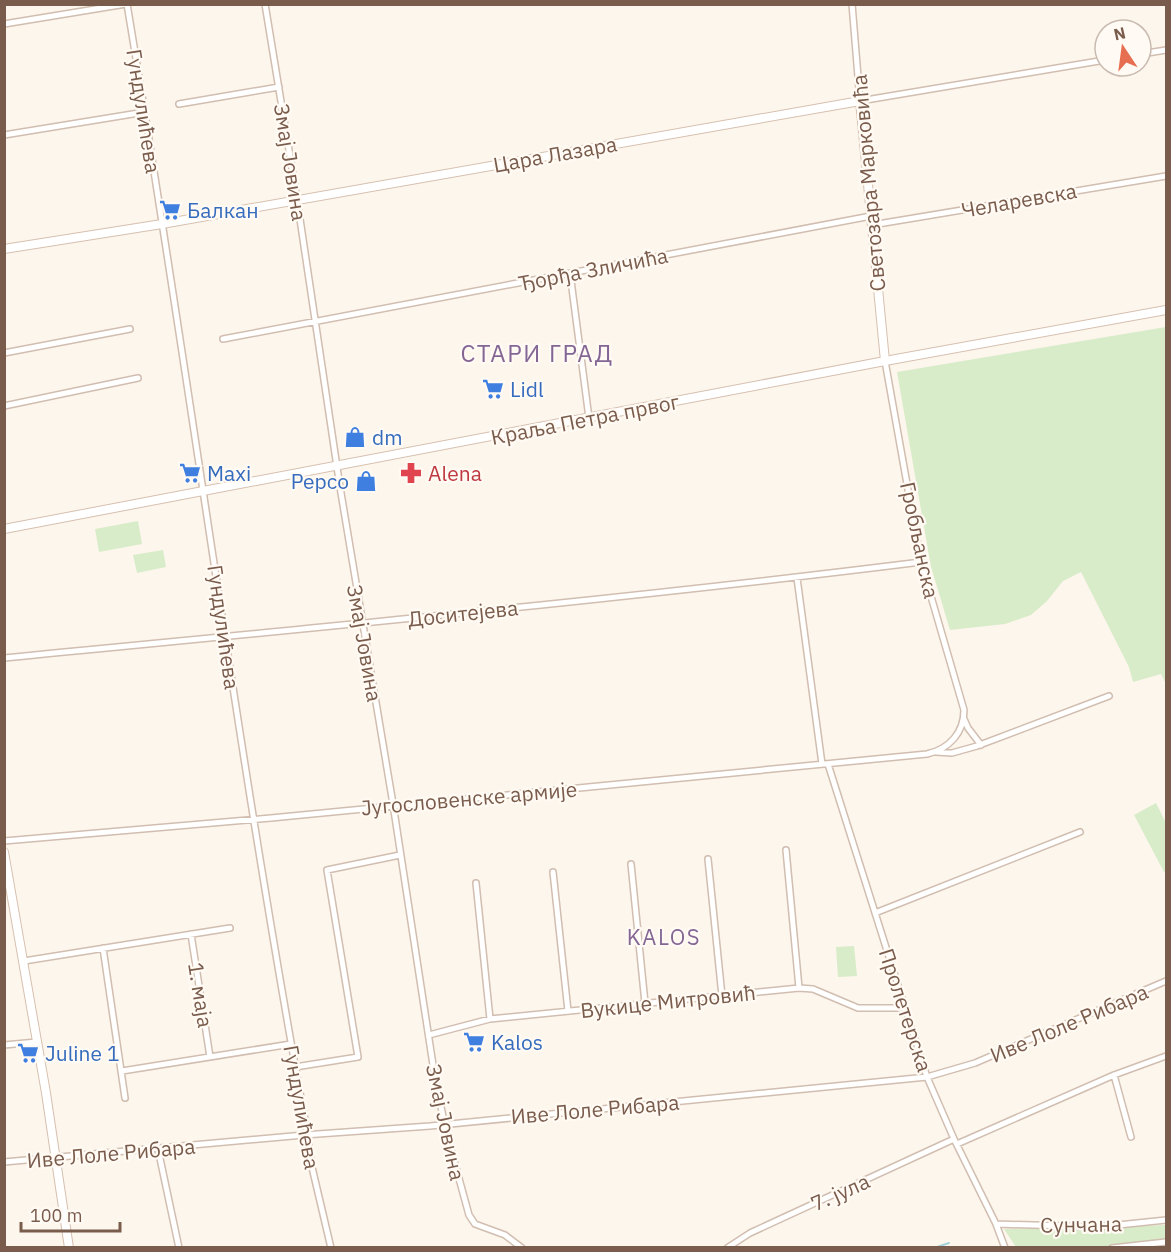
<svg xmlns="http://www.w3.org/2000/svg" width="1171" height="1252" font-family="'IBM Plex Sans',sans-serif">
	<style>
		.green { fill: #d8ecc9 }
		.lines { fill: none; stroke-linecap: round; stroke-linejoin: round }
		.stream { stroke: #a5d3da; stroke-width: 2 }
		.street-casing { stroke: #d1beb0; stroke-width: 8 }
		.secondary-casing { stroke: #d6c0b0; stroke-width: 10 }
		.street { stroke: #fff; stroke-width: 5 }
		.secondary { stroke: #fff; stroke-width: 8 }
		.labels { text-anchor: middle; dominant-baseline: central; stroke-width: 4.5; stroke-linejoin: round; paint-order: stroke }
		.street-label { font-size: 21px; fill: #7a5c4d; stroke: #fffaf3 }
		.shop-label { font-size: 21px; fill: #366cbe; stroke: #fffaf3; text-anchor: start }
		.health-label { font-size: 21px; fill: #be3a42; stroke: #fffaf3; text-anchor: start }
		.neighbourhood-label { font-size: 22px; letter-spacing: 1.5px; fill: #846695; stroke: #fffaf3 }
		.quarter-label { font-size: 24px; letter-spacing: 1.5px; fill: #846695; stroke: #fffaf3 }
	</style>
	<rect width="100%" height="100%" fill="#fdf6ec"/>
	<!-- green -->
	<path class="green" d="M1166 327V684L1161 674 1133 682 1129 667 1081 572 1063 581 1047 601 1031 615 1005 624 950 630 931 567 897 372Z
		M138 521 142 544 99 552 95 529Z
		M163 550 166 567 137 573 133 555Z
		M1156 803 1166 823V870L1164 872 1134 815Z
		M854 946 857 976 838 977 836 947Z
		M1166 1225V1247H1016L1004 1229Z"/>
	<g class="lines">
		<!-- stream -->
		<path class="stream" d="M934 1248 949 1243"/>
		<defs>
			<path id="street" d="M127 4C190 380 238 757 307 1131L311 1163 331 1248
				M265 4 297 199 340 487 393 804 435 1078 446 1131 469 1215 475 1224 505 1235 522 1248
				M852 4 860 101 1105 60
				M4 24 126 4
				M1141 54 1166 50
				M179 104 279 87
				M4 135 145 112
				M872 225 1166 176
				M570 273 589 418
				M223 339 871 216
				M4 353 130 329
				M4 406 138 378
				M797 578 822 764
				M4 658C310 628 616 600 921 562
				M964 719 968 728 981 745
				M936 752 952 753 977 746 1109 696
				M828 764 927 1077 954 1139 996 1224 1005 1248
				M4 841 271 818 927 754C949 749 964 733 964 710L921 562 885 361
				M786 850 799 988
				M708 859 722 996
				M631 864 645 1003
				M553 872 568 1011
				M476 883 490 1019
				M875 913 1080 832
				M191 934 210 1057
				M103 948 125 1098
				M24 961 230 928
				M429 1035 490 1019 799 988 813 989 858 1008H906
				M4 1045 37 1042
				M295 1067 358 1057 327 870 400 855
				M122 1071 291 1044
				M1114 1075 1131 1137
				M957 1144 1114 1075 1166 1056
				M158 1149 179 1248
				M4 1162 304 1135 430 1126 927 1077 975 1063 1166 981
				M996 1224 1099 1227 1166 1220
				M727 1248 750 1233 954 1139
				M1112 1248 1166 1242"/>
			<path id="secondary" d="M4 249 162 224 860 101 885 361
				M4 529 885 361 1166 310
				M4 852 46 1093 69 1248"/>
		</defs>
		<!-- street casing -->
		<use href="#street" class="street-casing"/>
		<!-- secondary casing -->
		<use href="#secondary" class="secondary-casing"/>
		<!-- street -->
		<use href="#street" class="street"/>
		<!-- secondary -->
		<use href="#secondary" class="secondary"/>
	</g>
	<!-- icons -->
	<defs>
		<symbol id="supermarket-bare" viewBox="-9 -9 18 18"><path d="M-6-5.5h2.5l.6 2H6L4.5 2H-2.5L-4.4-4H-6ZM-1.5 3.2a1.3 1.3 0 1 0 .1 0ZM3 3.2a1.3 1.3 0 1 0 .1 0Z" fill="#3f7fe0" stroke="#fffaf3" stroke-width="2.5" paint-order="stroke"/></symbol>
		<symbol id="shop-bare" viewBox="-9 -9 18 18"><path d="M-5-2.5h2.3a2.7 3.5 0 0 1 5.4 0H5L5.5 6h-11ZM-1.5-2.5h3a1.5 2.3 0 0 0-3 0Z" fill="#3f7fe0" stroke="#fffaf3" stroke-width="2.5" paint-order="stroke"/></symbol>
		<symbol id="pharmacy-bare" viewBox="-9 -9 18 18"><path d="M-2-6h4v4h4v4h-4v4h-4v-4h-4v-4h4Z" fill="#e0444e" stroke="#fffaf3" stroke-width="2.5" paint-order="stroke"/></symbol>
	</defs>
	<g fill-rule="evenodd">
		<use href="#supermarket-bare" x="155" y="195" width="30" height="30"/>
		<use href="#supermarket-bare" x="478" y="374" width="30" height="30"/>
		<use href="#shop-bare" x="340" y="422" width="30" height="30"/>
		<use href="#supermarket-bare" x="175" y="458" width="30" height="30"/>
		<use href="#pharmacy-bare" x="396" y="458" width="30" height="30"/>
		<use href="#shop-bare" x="351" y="466" width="30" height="30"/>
		<use href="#supermarket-bare" x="459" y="1027" width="30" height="30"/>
		<use href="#supermarket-bare" x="13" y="1038" width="30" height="30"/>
	</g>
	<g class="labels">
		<!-- street labels -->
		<g class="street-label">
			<text transform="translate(144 111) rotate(81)">Гундулићева</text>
			<text transform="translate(555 154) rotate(-10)">Цара Лазара</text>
			<text transform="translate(291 162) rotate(81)">Змај Јовина</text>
			<text transform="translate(868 183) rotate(-95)">Светозара Марковића</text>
			<text transform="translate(1019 200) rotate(-10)">Челаревска</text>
			<text transform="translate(593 269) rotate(-11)">Ђорђа Зличића</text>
			<text transform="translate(585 419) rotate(-11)">Краља Петра првог</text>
			<text transform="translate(920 540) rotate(78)">Гробљанска</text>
			<text transform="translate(463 613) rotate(-6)">Доситејева</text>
			<text transform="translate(224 627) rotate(82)">Гундулићева</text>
			<text transform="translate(365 643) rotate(80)">Змај Јовина</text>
			<text transform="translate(469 798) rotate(-5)">Југословенске армије</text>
			<text transform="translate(201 995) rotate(81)">1. маја</text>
			<text transform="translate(668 1001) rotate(-6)">Вукице Митровић</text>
			<text transform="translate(906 1010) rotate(72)">Пролетерска</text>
			<text transform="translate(1069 1023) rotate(-23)">Иве Лоле Рибара</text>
			<text transform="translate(302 1107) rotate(80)">Гундулићева</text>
			<text transform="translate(595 1109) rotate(-5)">Иве Лоле Рибара</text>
			<text transform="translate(446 1122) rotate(78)">Змај Јовина</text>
			<text transform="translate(111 1153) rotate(-5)">Иве Лоле Рибара</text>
			<text transform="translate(840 1192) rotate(-24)">7. јула</text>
			<text transform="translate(1081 1224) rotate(-1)">Сунчана</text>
		</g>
		<!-- shop labels -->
		<g class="shop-label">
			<text x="187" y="210">Балкан</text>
			<text x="510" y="389">Lidl</text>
			<text x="372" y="437">dm</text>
			<text x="207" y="473">Maxi</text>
			<text x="349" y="481" text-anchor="end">Pepco</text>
			<text x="491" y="1042">Kalos</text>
			<text x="45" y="1053">Juline 1</text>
		</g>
		<!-- health labels -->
		<g class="health-label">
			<text x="428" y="473">Alena</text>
		</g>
		<!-- neighbourhood labels -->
		<g class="neighbourhood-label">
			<text x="664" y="936">KALOS</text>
		</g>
		<!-- quarter labels -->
		<g class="quarter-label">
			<text x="537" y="353">СТАРИ ГРАД</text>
		</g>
	</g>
	<!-- border -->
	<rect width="1171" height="1252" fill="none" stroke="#7a5c4d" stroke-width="12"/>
	<!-- north arrow -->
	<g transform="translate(1123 48) rotate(347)"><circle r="28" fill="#fffaf3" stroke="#cabbb1" stroke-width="1.5"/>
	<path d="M0-4.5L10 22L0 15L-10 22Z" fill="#e76f51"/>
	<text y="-9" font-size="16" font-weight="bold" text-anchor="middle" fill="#7a5c4d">N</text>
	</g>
	<!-- scale -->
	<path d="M21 1222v9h99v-9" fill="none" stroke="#7a5c4d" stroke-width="3"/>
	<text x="30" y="1222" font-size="18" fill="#7a5c4d" stroke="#fffaf3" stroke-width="4.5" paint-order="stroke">100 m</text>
</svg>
